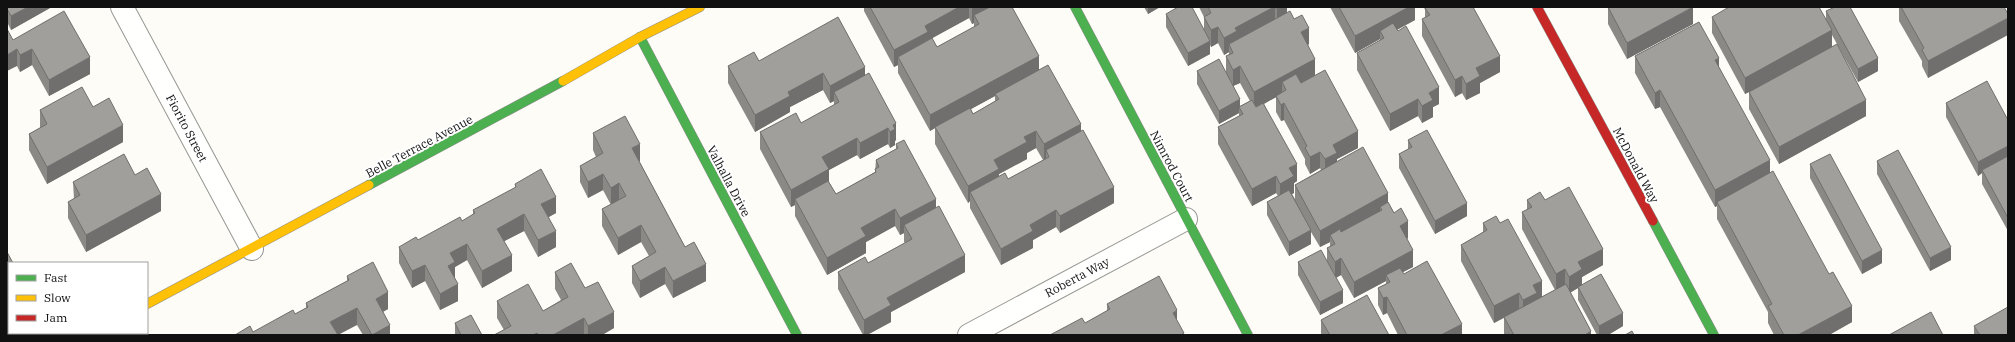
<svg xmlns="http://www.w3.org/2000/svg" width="2015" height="342" font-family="'IBM Plex Serif',serif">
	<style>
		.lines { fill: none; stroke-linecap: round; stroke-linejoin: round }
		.street-casing { stroke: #979795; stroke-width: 24 }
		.fast-casing { stroke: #8e8d8b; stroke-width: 10 }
		.slow-casing { stroke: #8e8d8b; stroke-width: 10 }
		.jam-casing { stroke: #8e8d8b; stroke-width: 10 }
		.street { stroke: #fffffe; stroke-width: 22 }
		.fast { stroke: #4caf50; stroke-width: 9 }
		.slow { stroke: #ffc107; stroke-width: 9 }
		.jam { stroke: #c62828; stroke-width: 9 }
		.wall { fill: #8a8986; fill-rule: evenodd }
		.shaded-wall { fill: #716f6d }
		.building { fill: #a19f9c; stroke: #716f6d }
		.labels { text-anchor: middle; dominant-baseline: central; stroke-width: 4; stroke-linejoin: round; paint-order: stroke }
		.street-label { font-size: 12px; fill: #111; stroke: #fff }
	</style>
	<rect width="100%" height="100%" fill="#fdfcf7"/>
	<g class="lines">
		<defs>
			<path id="street" d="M122 7 252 249
				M969 335 1186 219"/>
			<path id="fast" d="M1075 7 1248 335
				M640 37 797 335
				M369 185 563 81
				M1653 221 1714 335
				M86 335 90 333"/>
			<path id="slow" d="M563 81 640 37 700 7
				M147 304 369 185"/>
			<path id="jam" d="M1537 7 1653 221"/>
		</defs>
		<!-- street casing -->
		<use href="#street" class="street-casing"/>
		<!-- fast casing -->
		<use href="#fast" class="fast-casing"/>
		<!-- slow casing -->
		<use href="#slow" class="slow-casing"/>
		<!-- jam casing -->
		<use href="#jam" class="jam-casing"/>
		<!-- street -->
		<use href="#street" class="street"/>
		<!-- fast -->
		<use href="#fast" class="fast"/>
		<!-- slow -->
		<use href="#slow" class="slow"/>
		<!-- jam -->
		<use href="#jam" class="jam"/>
	</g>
	<!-- wall -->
	<path class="wall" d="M7 7H50V8L11 30 7 22Z
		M864 7H1012L1039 71 1081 132 1114 203 1060 233 1056 227 1033 240V248L1001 265 970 208V201L968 203 935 144V128L930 131 898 73V65L894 67 864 11ZM969 18 972 24 974 23V27L937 47 932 38ZM995 96V101L973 114 971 109ZM1036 148 1043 160 1008 179 999 176V174L1027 159V153Z
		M1144 7H1160L1148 14Z
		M1199 7H1287V13L1309 44 1308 45 1315 75 1358 148 1337 159V161L1388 202 1408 238 1407 239 1413 267 1402 272 1404 274 1462 335H1398L1387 313 1383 315 1378 305V288L1386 284V281L1354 298 1341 275 1336 278 1343 303 1320 315 1298 275V262H1327V248L1330 247V242L1320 247 1311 232V244L1289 256 1267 215V202L1278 196 1276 193 1252 206 1218 144V127L1239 116V113L1219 124 1197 84V71L1226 73V56L1229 55V52L1224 55 1218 43 1211 47 1210 45V54L1188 66 1166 27V14L1204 29V17ZM1240 83 1250 101 1240 106 1233 86ZM1276 97V112L1281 121 1284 120 1305 159V164L1310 174 1320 168 1321 170 1295 185V199L1292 194 1294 193V183L1297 181 1264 104Z
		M1330 7H1415V20L1397 30 1439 104 1433 107V117L1422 123 1418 116 1390 131 1357 70V53L1380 41V39L1355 53Z
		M1424 7H1473L1500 72 1480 83V93L1466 100 1462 93 1455 97 1422 36V19L1425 18V10Z
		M1608 7 1693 24 1627 59 1608 24Z
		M1899 7H2001V8L1928 78 1922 66V61L1899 21Z
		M1826 11 1878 71 1858 82 1832 35V47L1866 116 1779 164 1749 109V92L1745 94 1712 33V17L1826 20Z
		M13 40 90 74 49 96 32 65 20 72 17 66Z
		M1635 56 1719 67 1770 173 1852 322 1829 335H1774L1768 323V312L1717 219V206L1715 207 1660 107 1655 109 1635 73Z
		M759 61 865 75 896 140 895 141V145L890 148 888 144 860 159 857 155 829 170V182L836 194 875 172 876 160 896 149V144L936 208 965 272 891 312V322L867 335H863L838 289V272L868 263 905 243 904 242V233L900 235 895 226 866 242V253L827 275 795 216V205L791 207 760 149V132L801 123 834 105V101L830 103 823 90 790 107V112L755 132 728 83V66Z
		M1946 103 2008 120V231L1982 184V173L1978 176 1946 117Z
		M93 107 123 142 47 184 29 150V134L40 128V110Z
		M593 133 640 161H639L685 247 706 281 673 298 665 284 640 298 632 283V266L649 256 641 242 618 255 602 226V209L620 200H619L611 205 603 190 588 198 580 182V166L596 157 593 150Z
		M1408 140 1467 216 1435 234 1399 168V154L1408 150Z
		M1877 161 1951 260 1930 271 1877 174Z
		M1810 164 1882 263 1862 274 1810 178Z
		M135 175 161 211 86 252 68 218V202L74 199 73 182Z
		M515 184 556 213 549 217 556 247 538 257 524 231 504 241 512 271 482 288 467 260 455 267V279L458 301 440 310 425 281 412 288 399 263V247L418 240 462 221 473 215V210L515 188Z
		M1527 200H1545L1603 265 1582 277V285L1623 326 1608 335H1597L1578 300V288L1570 293 1591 335H1505L1504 334V318L1494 323 1461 261V245L1483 232V223L1542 297 1555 290 1522 229V212L1527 210Z
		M555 272 585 288 614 328 602 335H494L504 330 497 318V301L543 311 561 300 555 289Z
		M347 276 388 309 383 312 390 335H363L357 325 295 314 306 308V303L347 281Z
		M1107 304 1177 321 1184 335 1085 323 1107 311Z
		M1321 320 1389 335H1321Z
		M455 323 482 335H455Z
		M1974 326 1980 335H1974Z"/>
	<!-- shaded-wall -->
	<path class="shaded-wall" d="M28 7H50V8L11 30V16Z
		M959 7H969V18L898 57V65L894 67V50L925 26Z
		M974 7H1001L974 15V23L972 24V8Z
		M1148 7H1160L1148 14Z
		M1274 7H1275V23L1229 44V52L1224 55V38L1235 28Z
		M1280 7H1287V20L1277 26V9Z
		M1409 7H1415V20L1383 37 1380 31V39L1355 53V36Z
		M1693 7V24L1627 59V43Z
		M2008 18V35L1928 78V61Z
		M1218 27V43L1211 47V30Z
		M1309 28V44L1301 49V32Z
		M1832 30V47L1745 94V78Z
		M1210 41V54L1188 66V53Z
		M17 49V66L7 71V55Z
		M32 49V65L20 72V55Z
		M1039 56V73L995 94V96L936 128 935 127V128L930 131V115Z
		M1500 56V72L1480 83V93L1466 100V84L1476 68Z
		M90 57V74L49 96V80Z
		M1719 58V75L1715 60Z
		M1878 58V71L1858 82V69Z
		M1315 59V75L1286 91V90L1282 82V94L1254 109V92Z
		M1240 66V83L1233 86V70Z
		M865 67V83L834 92V101L830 103V86Z
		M823 73V90L790 107V112L755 132V115L788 92Z
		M1462 76V93L1455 97V80Z
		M1439 87V104L1433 107V117L1422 123V106L1429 93Z
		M1660 90V107L1655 109V93Z
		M1240 99V109L1239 107V113L1219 124V111Z
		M1418 99V116L1390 131V114Z
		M1866 100V116L1779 164V147Z
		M1284 103V120L1281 121V105Z
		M896 123V140L895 141V145L890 148V132L893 125Z
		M1081 124V141L1049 157 1046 150V160L1044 161V144Z
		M123 125V142L47 184V167Z
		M888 128V144L860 159V143Z
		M1036 131V148L1027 153V159L999 174V186L970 192V201L968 203V186L994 160 1024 137Z
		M1358 131V148L1337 159V169L1325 176V159L1333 145Z
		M857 138V155L829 170V186L795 199V205L791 207V190L822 157Z
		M640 144V161L632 165V148Z
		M2008 146V159L1982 170V173L1978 176V162Z
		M1320 152V168L1310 174V157Z
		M1770 160V177L1717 202V206L1715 207V190Z
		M1297 164V181L1294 183V193L1280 200V184L1289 168Z
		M603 174V190L588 198V182Z
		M1276 176V193L1252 206V189Z
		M619 183V200L611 205V188Z
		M1114 187V203L1060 233V216Z
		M1388 193V210H1382L1380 207V215L1333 240 1330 235V242L1320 247V231Z
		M161 194V211L86 252V235Z
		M556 197V213L541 221V204Z
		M936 199V215L904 225V233L900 235V218Z
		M1467 203V216L1435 234V221Z
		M895 209V226L866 242V253L827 275V258L861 228Z
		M1056 210V227L1033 240V248L1001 265V249L1030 225Z
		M524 214V231L497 245V229Z
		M1408 221V238L1400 242V226Z
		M641 225V242L618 255V238Z
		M1311 230V244L1289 256V242Z
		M556 231V247L538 257V240Z
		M467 244V260L455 267V278L448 282V266L450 253Z
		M1951 247V260L1930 271V258Z
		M1603 249V265L1582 277V286L1578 287V288L1569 293V277L1578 262Z
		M1413 250V267L1388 280 1386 275V281L1354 298V282Z
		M1882 250V263L1862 274V261Z
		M512 255V271L482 288V271Z
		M965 255V272L891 312V322L867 335H864V320L887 298Z
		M1341 258V275L1335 278V262Z
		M706 264V281L673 298V281Z
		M425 265V281L412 288V271Z
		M665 267V284L640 298V281Z
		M1565 269V286L1556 291V274Z
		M9 277V290L7 291V278Z
		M1542 281V297L1523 317V300L1533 285Z
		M458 284V301L440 310V294Z
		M1343 290V303L1320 315V302Z
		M388 292V309L376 315V299Z
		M1519 293V309L1494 323V306Z
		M1387 297V313L1383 315V298Z
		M1852 306V322L1829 335H1798Z
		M357 308V325L338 335 330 322Z
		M1177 310V327L1173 313Z
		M614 312V328L602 335H588V326Z
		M1623 313V326L1608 335H1599V326Z
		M584 318V335H553Z
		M1462 324V335H1441Z
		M390 325V335H372Z
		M1591 331V335H1585Z"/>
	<!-- building -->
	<path class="building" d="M7 7H28L11 16 7 9Z
		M870 7H959L925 26 928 32 894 50Z
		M990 7H1012L1039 56 930 115 898 57 932 38 937 47 979 24 974 15Z
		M1178 7H1192L1210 41 1188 53 1166 14Z
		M1208 7H1274L1235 28 1237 31 1224 38 1218 27 1211 30 1204 17 1211 13Z
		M1275 7H1280L1277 9Z
		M1339 7H1409L1355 36Z
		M1426 7H1473L1500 56 1476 68 1480 76 1466 84 1462 76 1455 80 1422 19 1430 15 1425 8Z
		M1608 7H1693L1627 43Z
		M1729 7H1819L1832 30 1745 78 1712 17Z
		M1835 7H1850L1878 58 1858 69 1826 11Z
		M1901 7H2001V8L2004 7 2008 14V18L1928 61 1922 50 1924 48Z
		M64 11 90 57 49 80 32 49 20 55 17 49 7 55V29L13 40Z
		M1290 11 1294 19 1302 15 1309 28 1301 32 1315 59 1254 92 1240 66 1233 70 1226 56 1233 53 1229 44Z
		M838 17 865 67 830 86 823 73 788 92 790 96 755 115 728 66 754 52 759 61Z
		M1699 22 1719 58 1715 60 1770 160 1715 190 1660 90 1655 93 1635 56Z
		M1393 23 1398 31 1406 26 1439 87 1429 93 1433 100 1422 106 1418 99 1390 114 1357 53 1384 38 1380 31Z
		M1837 44 1866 100 1779 147 1749 92Z
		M1219 59 1240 99 1219 111 1197 71Z
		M1048 65 1081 124 1044 144 1036 131 1024 137 1027 142 994 160 999 169 968 186 935 127 970 108 973 114 999 99 995 94Z
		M1325 70 1358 131 1333 145 1337 153 1325 159 1320 152 1310 157 1305 148 1307 146 1284 103 1281 105 1276 96 1286 90 1282 82 1296 74 1301 83Z
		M869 73 896 123 893 125 895 129 890 132 888 128 860 143 857 138 822 157 829 169 791 190 760 132 796 113 801 123 839 102 834 92Z
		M1987 81 2008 120V146L1978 162 1946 103Z
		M82 87 93 107 109 98 123 125 47 167 29 134 47 124 40 110Z
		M1252 100 1256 107 1263 103 1297 164 1289 168 1294 176 1280 184 1276 176 1252 189 1218 127 1243 114 1239 107Z
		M625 116 640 144 632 148 685 247 694 242 706 264 673 281 665 267 640 281 632 266 656 252 641 225 618 238 602 209 626 196 619 183 611 188 603 174 588 182 580 166 603 153 593 133Z
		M1083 130 1114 187 1060 216 1056 210 1030 225 1033 231 1001 249 970 192 1005 173 1008 179 1049 157 1046 150Z
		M1427 130 1467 203 1435 221 1399 154 1412 147 1408 140Z
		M904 140 936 199 900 218 895 209 861 228 866 236 827 258 795 199 828 181 836 194 876 172 875 169 879 167 876 160 898 148 896 144Z
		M1363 147 1388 193 1320 231 1295 185Z
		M1898 150 1951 247 1930 258 1877 161Z
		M124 154 135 175 147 168 161 194 86 235 68 202 80 195 73 182Z
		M1830 154 1882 250 1862 261 1810 164Z
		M2008 156V218L1982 170Z
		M541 169 556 197 541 204 556 231 538 240 524 214 497 229 512 255 482 271 467 244 450 253 455 262 448 266 458 284 440 294 425 265 412 271 399 247 416 237 418 240 460 217 462 221 475 213 473 210 516 187 515 184Z
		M1773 171 1829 274 1833 272 1852 306 1798 335H1784L1768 306 1772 304 1717 202Z
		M1569 187 1603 249 1578 262 1582 269 1569 277 1565 269 1556 274 1522 212 1532 207 1527 200 1540 192 1545 200Z
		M1289 190 1311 230 1289 242 1267 202Z
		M1388 202 1394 213 1401 208 1408 221 1400 226 1413 250 1354 282 1341 258 1335 262 1327 248 1335 244 1330 235 1340 229 1341 232 1382 210 1380 207Z
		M939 206 965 255 887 298 891 305 864 320 838 272 865 257 868 263 912 239 904 225Z
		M1496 216 1500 223 1508 219 1542 281 1533 285 1537 293 1523 300 1519 293 1494 306 1461 245 1487 230 1483 223Z
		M1321 250 1343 290 1320 302 1298 262Z
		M7 252 13 263H9V277L7 278Z
		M1427 261 1462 324 1441 335H1407L1387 297 1383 298 1378 288 1390 282 1386 275 1400 268 1404 274Z
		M373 262 388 292 376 299 390 325 372 335 357 308 330 322 338 335H235L250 326 253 332 293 310 295 314 308 307 306 303 349 280 347 276Z
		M571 263 585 288 598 282 614 312 588 326 584 318 553 335H538L537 333 533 335H494L511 326 497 301 528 284 543 311 568 297 555 272Z
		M1601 274 1623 313 1599 326 1578 287Z
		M1159 276 1177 310 1173 313 1184 333 1181 335H1050L1082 318 1085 323 1110 309 1107 304Z
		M1566 284 1591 331 1585 335H1514L1504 317Z
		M1367 295 1389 335H1330L1321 320Z
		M2008 307V335H1980L1974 326Z
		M1931 312 1943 335H1889Z
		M471 315 482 335H461L455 323Z
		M1632 331 1634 335H1625Z"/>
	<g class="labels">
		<!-- street labels -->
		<g class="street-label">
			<text transform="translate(187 128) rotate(62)">Fiorito Street</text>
			<text transform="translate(419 146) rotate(-28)">Belle Terrace Avenue</text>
			<text transform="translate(1636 165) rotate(62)">McDonald Way</text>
			<text transform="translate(1172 166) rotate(62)">Nimrod Court</text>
			<text transform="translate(729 181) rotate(62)">Valhalla Drive</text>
			<text transform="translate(1077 277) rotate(-28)">Roberta Way</text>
		</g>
	</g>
	<!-- border -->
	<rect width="2015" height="342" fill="none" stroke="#111111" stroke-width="16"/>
	<!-- legend -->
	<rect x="8" y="262" width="140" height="72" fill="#ffffff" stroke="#a0a0a0"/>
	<rect x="16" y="275" width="20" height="6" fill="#4caf50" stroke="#a0a0a0"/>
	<text x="44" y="282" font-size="12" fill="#111111">Fast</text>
	<rect x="16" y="295" width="20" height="6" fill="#ffc107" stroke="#a0a0a0"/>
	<text x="44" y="302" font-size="12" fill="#111111">Slow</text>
	<rect x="16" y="315" width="20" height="6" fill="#c62828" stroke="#a0a0a0"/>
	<text x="44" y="322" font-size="12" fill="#111111">Jam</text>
</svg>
